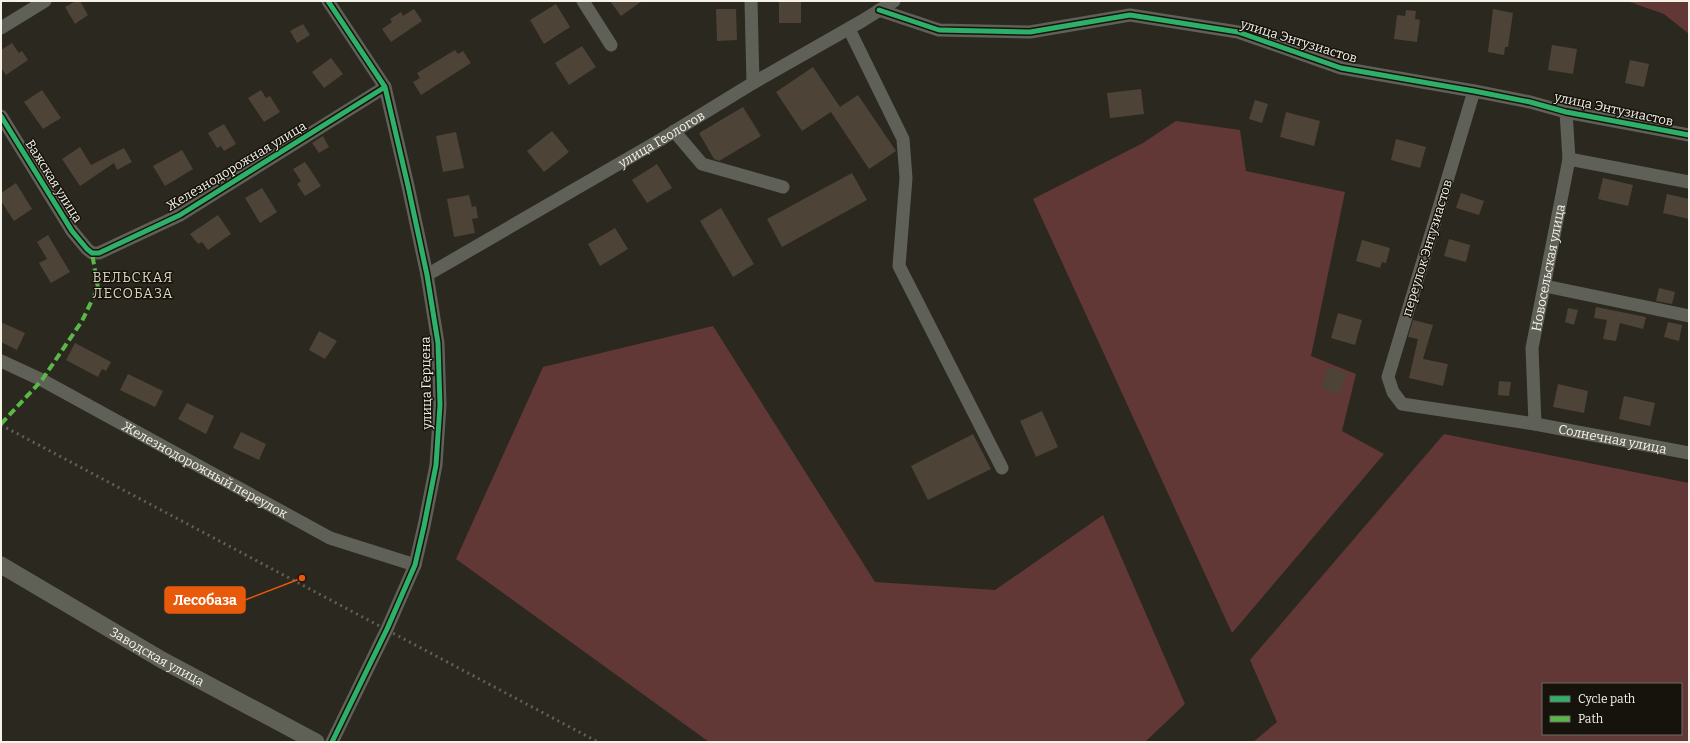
<svg xmlns="http://www.w3.org/2000/svg" width="1690" height="743" font-family="Bitter,serif">
	<style>
		.green { fill: #613836; fill-rule: evenodd }
		.building { fill: #4e4337 }
		.lines { fill: none; stroke-linecap: round; stroke-linejoin: round }
		.minor { stroke: #5f6158; stroke-width: 13 }
		.major { stroke: #5f6056; stroke-width: 17 }
		.rail { stroke: #615f57; stroke-width: 3; stroke-dasharray: 2 4; stroke-linecap: butt }
		.quiet { stroke: #58b947; stroke-width: 4; stroke-dasharray: 8 4; stroke-linecap: butt }
		.cycleway-casing { stroke: #16130c; stroke-width: 8 }
		.cycleway { stroke: #2db169; stroke-width: 5 }
		.labels { text-anchor: middle; dominant-baseline: central; stroke-width: 3; stroke-linejoin: round; paint-order: stroke }
		.street-label { font-size: 13px; fill: #f6f2e8; stroke: #16130c }
		.neighbourhood-label { font-size: 14px; letter-spacing: 1px; fill: #dad3bf; stroke: #16130c }
		.leader { fill: none; stroke: #e8590c; stroke-width: 1.5 }
		.callout-dot { fill: #e8590c; stroke: #16130c; stroke-width: 1.5 }
		.callout { fill: #e8590c; stroke: #e8590c; stroke-width: 1.5 }
		.callout-label { font-size: 14px; text-anchor: middle; font-weight: bold; fill: #fff }
	</style>
	<rect width="100%" height="100%" fill="#2b281f"/>
	<!-- green -->
	<path class="green" d="M1627 1H1689V34L1664 14Z
		M1176 121 1240 130 1246 171 1345 192 1311 356 1356 374 1342 431 1384 454 1232 633 1033 199 1143 143Z
		M713 326 875 582 995 590 1103 515 1185 704 1145 742H709L456 559 543 367Z
		M1444 434 1689 483V742H1253L1277 722 1250 660ZM1543 684H1681V734H1543Z"/>
	<!-- building -->
	<path class="building" d="M76 1H80L88 15 75 24 65 7Z
		M610 1H642L621 16Z
		M779 1H801V23H779Z
		M556 4 570 27 544 44 530 20Z
		M414 9 422 21 391 42 382 29 392 22 390 19 401 12 403 16Z
		M716 9H736L737 40 717 41Z
		M1493 9 1513 13 1508 47H1505L1504 55 1488 52Z
		M1406 10 1416 11 1415 19 1420 20 1417 42 1394 39 1397 15 1405 16Z
		M303 24 310 35 297 43 290 31Z
		M12 43 19 53 22 51 28 60 6 75 1 68V50Z
		M1552 45 1577 49 1573 74 1548 70Z
		M582 46 596 67 569 85 555 63Z
		M455 50 458 54 463 51 471 63 421 95 413 82 420 78 417 73Z
		M331 58 343 74 324 88 312 72Z
		M1630 60 1649 64 1644 87 1625 83Z
		M813 67 840 107 858 95 896 151 869 169 831 112 802 131 776 92Z
		M1141 89 1144 114 1110 118 1107 93Z
		M42 90 61 118 43 129 24 102Z
		M261 90 266 98 270 96 280 112 264 122 248 98Z
		M1255 100 1268 104 1262 123 1249 119Z
		M743 107 761 136 719 161 714 159 699 133Z
		M1286 112 1320 121 1314 146 1280 137Z
		M224 124 236 144 224 151 221 146 217 148 208 133Z
		M552 131 569 152 544 172 527 151Z
		M456 132 464 168 443 172 436 136Z
		M323 136 329 147 319 153 312 143Z
		M1396 139 1426 147 1420 168 1391 160Z
		M80 147 91 165 124 148 132 162 117 170 114 163 80 186 62 159Z
		M182 150 193 169 165 186 153 166Z
		M305 162 321 186 305 196 297 184 301 181 293 169Z
		M657 164 672 188 647 203 632 180Z
		M852 173 867 200 782 247 767 219Z
		M1603 178 1633 185 1628 206 1598 199Z
		M16 183 32 209 14 221 1 201V193Z
		M262 188 277 212 260 223 245 198Z
		M1461 193 1484 201 1479 215 1456 208Z
		M1667 194 1689 199V219L1663 213Z
		M469 195 472 207 476 206 478 218 472 219 475 233 454 237 447 199Z
		M721 208 754 264 733 277 700 221Z
		M218 215 231 234 208 250 202 242 198 244 190 234Z
		M615 228 628 249 600 266 588 244Z
		M48 235 70 272 51 283 39 263 47 259 37 242Z
		M1449 239 1470 245 1466 262 1444 256Z
		M1362 240 1390 248 1386 263 1382 262 1380 268 1356 261Z
		M1659 288 1675 292 1672 304 1656 301Z
		M1596 307 1646 317 1643 329 1620 323 1616 341 1603 339 1607 320 1594 318Z
		M1568 308 1578 310 1574 325 1565 322Z
		M1338 313 1362 320 1355 345 1331 338Z
		M1413 320 1433 325 1423 359 1448 364 1443 386 1409 378 1418 339 1408 337Z
		M1 322 25 333 17 350 1 342Z
		M1668 322 1682 325 1679 341 1664 337Z
		M319 331 337 341 325 359 309 350Z
		M75 343 111 362 106 371 102 369 98 377 66 360Z
		M1328 367 1347 372 1340 394 1321 388Z
		M128 374 163 391 155 407 120 390Z
		M1499 381 1511 382 1509 396 1498 395Z
		M1558 384 1588 391 1584 413 1553 407Z
		M1624 396 1655 403 1650 426 1619 419Z
		M187 403 214 416 206 434 178 419Z
		M1042 411 1058 447 1036 457 1020 421Z
		M241 432 266 444 259 460 233 448Z
		M973 434 991 469 928 500 911 466Z"/>
	<g class="lines">
		<!-- minor -->
		<g class="minor">
			<path d="M328 1 385 87 408 186 427 275 438 343 440 405 436 465 424 526 415 565 387 629 332 742"/>
			<path d="M583 1 611 45"/>
			<path d="M751 1 753 83"/>
			<path d="M879 10 939 30 1030 32 1130 15 1238 32 1341 68 1474 91 1530 102 1566 112 1689 135"/>
			<path d="M1 28 45 1"/>
			<path d="M849 29 903 139 906 178 899 266 1002 468"/>
			<path id="s1" d="M1474 91 1388 377 1393 392 1402 404 1535 424 1689 453"/>
			<path d="M1 116 72 231 87 249 92 253H99L180 215 385 87"/>
			<path d="M674 131 702 164 783 187"/>
			<path d="M1569 159 1689 182"/>
			<path id="s2" d="M427 275 660 140 753 83 862 21 894 1"/>
			<path d="M1545 286 1689 316"/>
			<path id="s3" d="M1 361 42 380 330 538 415 565"/>
			<path id="s4" d="M1535 424 1532 348 1569 159 1566 112"/>
		</g>
		<!-- major -->
		<path class="major" id="s5" d="M1 565 162 660 316 742"/>
		<!-- rail -->
		<path class="rail" d="M1 425 598 742"/>
		<!-- quiet -->
		<path class="quiet" d="M1 424 42 380 82 321 98 288 92 253"/>
		<defs>
			<path id="cycleway" d="M328 1 385 87 408 186 427 275 438 343 440 405 436 465 424 526 415 565 387 629 332 742
				M879 10 939 30 1030 32 1130 15 1238 32 1341 68 1474 91 1530 102 1566 112 1689 135
				M1 116 72 231 87 249 92 253H99L180 215 385 87"/>
		</defs>
		<!-- cycleway casing -->
		<use href="#cycleway" class="cycleway-casing"/>
		<!-- cycleway -->
		<use href="#cycleway" class="cycleway"/>
	</g>
	<g class="labels">
		<!-- street labels -->
		<g class="street-label">
			<text transform="translate(1299 41) rotate(17)">улица Энтузиастов</text>
			<text transform="translate(1614 109) rotate(12)">улица Энтузиастов</text>
			<text stroke="none"><textPath href="#s2" startOffset="271">улица Геологов</textPath></text>
			<text transform="translate(236 166) rotate(-31)">Железнодорожная улица</text>
			<text transform="translate(54 181) rotate(58)">Важская улица</text>
			<text transform="translate(1427 248) rotate(-73)">переулок Энтузиастов</text>
			<text stroke="none"><textPath href="#s4" startOffset="158">Новосельская улица</textPath></text>
			<text transform="translate(426 383) rotate(-91)">улица Герцена</text>
			<text stroke="none"><textPath href="#s1" startOffset="543">Солнечная улица</textPath></text>
			<text stroke="none"><textPath href="#s3" startOffset="231">Железнодорожный переулок</textPath></text>
			<text stroke="none"><textPath href="#s5" startOffset="181">Заводская улица</textPath></text>
		</g>
		<!-- neighbourhood labels -->
		<g class="neighbourhood-label">
			<text x="133" y="277">ВЕЛЬСКАЯ<tspan x="133" dy="16">ЛЕСОБАЗА</tspan></text>
		</g>
	</g>
	<!-- callouts -->
	<path class="leader" d="M302 578L245 600"/>
	<circle class="callout-dot" cx="302" cy="578" r="4"/>
	<rect class="callout" x="165" y="587" width="80" height="26" rx="4"/>
	<g class="callout-label">
		<text x="205" y="605">Лесобаза</text>
	</g>
	<!-- border -->
	<rect width="1690" height="743" fill="none" stroke="#f6f2e8" stroke-width="4"/>
	<!-- legend -->
	<rect x="1542" y="683" width="140" height="52" fill="#16130c" stroke="#706c64"/>
	<rect x="1550" y="696" width="20" height="6" fill="#2db169" stroke="#706c64"/>
	<text x="1578" y="703" font-size="12" fill="#f6f2e8">Cycle path</text>
	<rect x="1550" y="716" width="20" height="6" fill="#58b947" stroke="#706c64"/>
	<text x="1578" y="723" font-size="12" fill="#f6f2e8">Path</text>
</svg>
